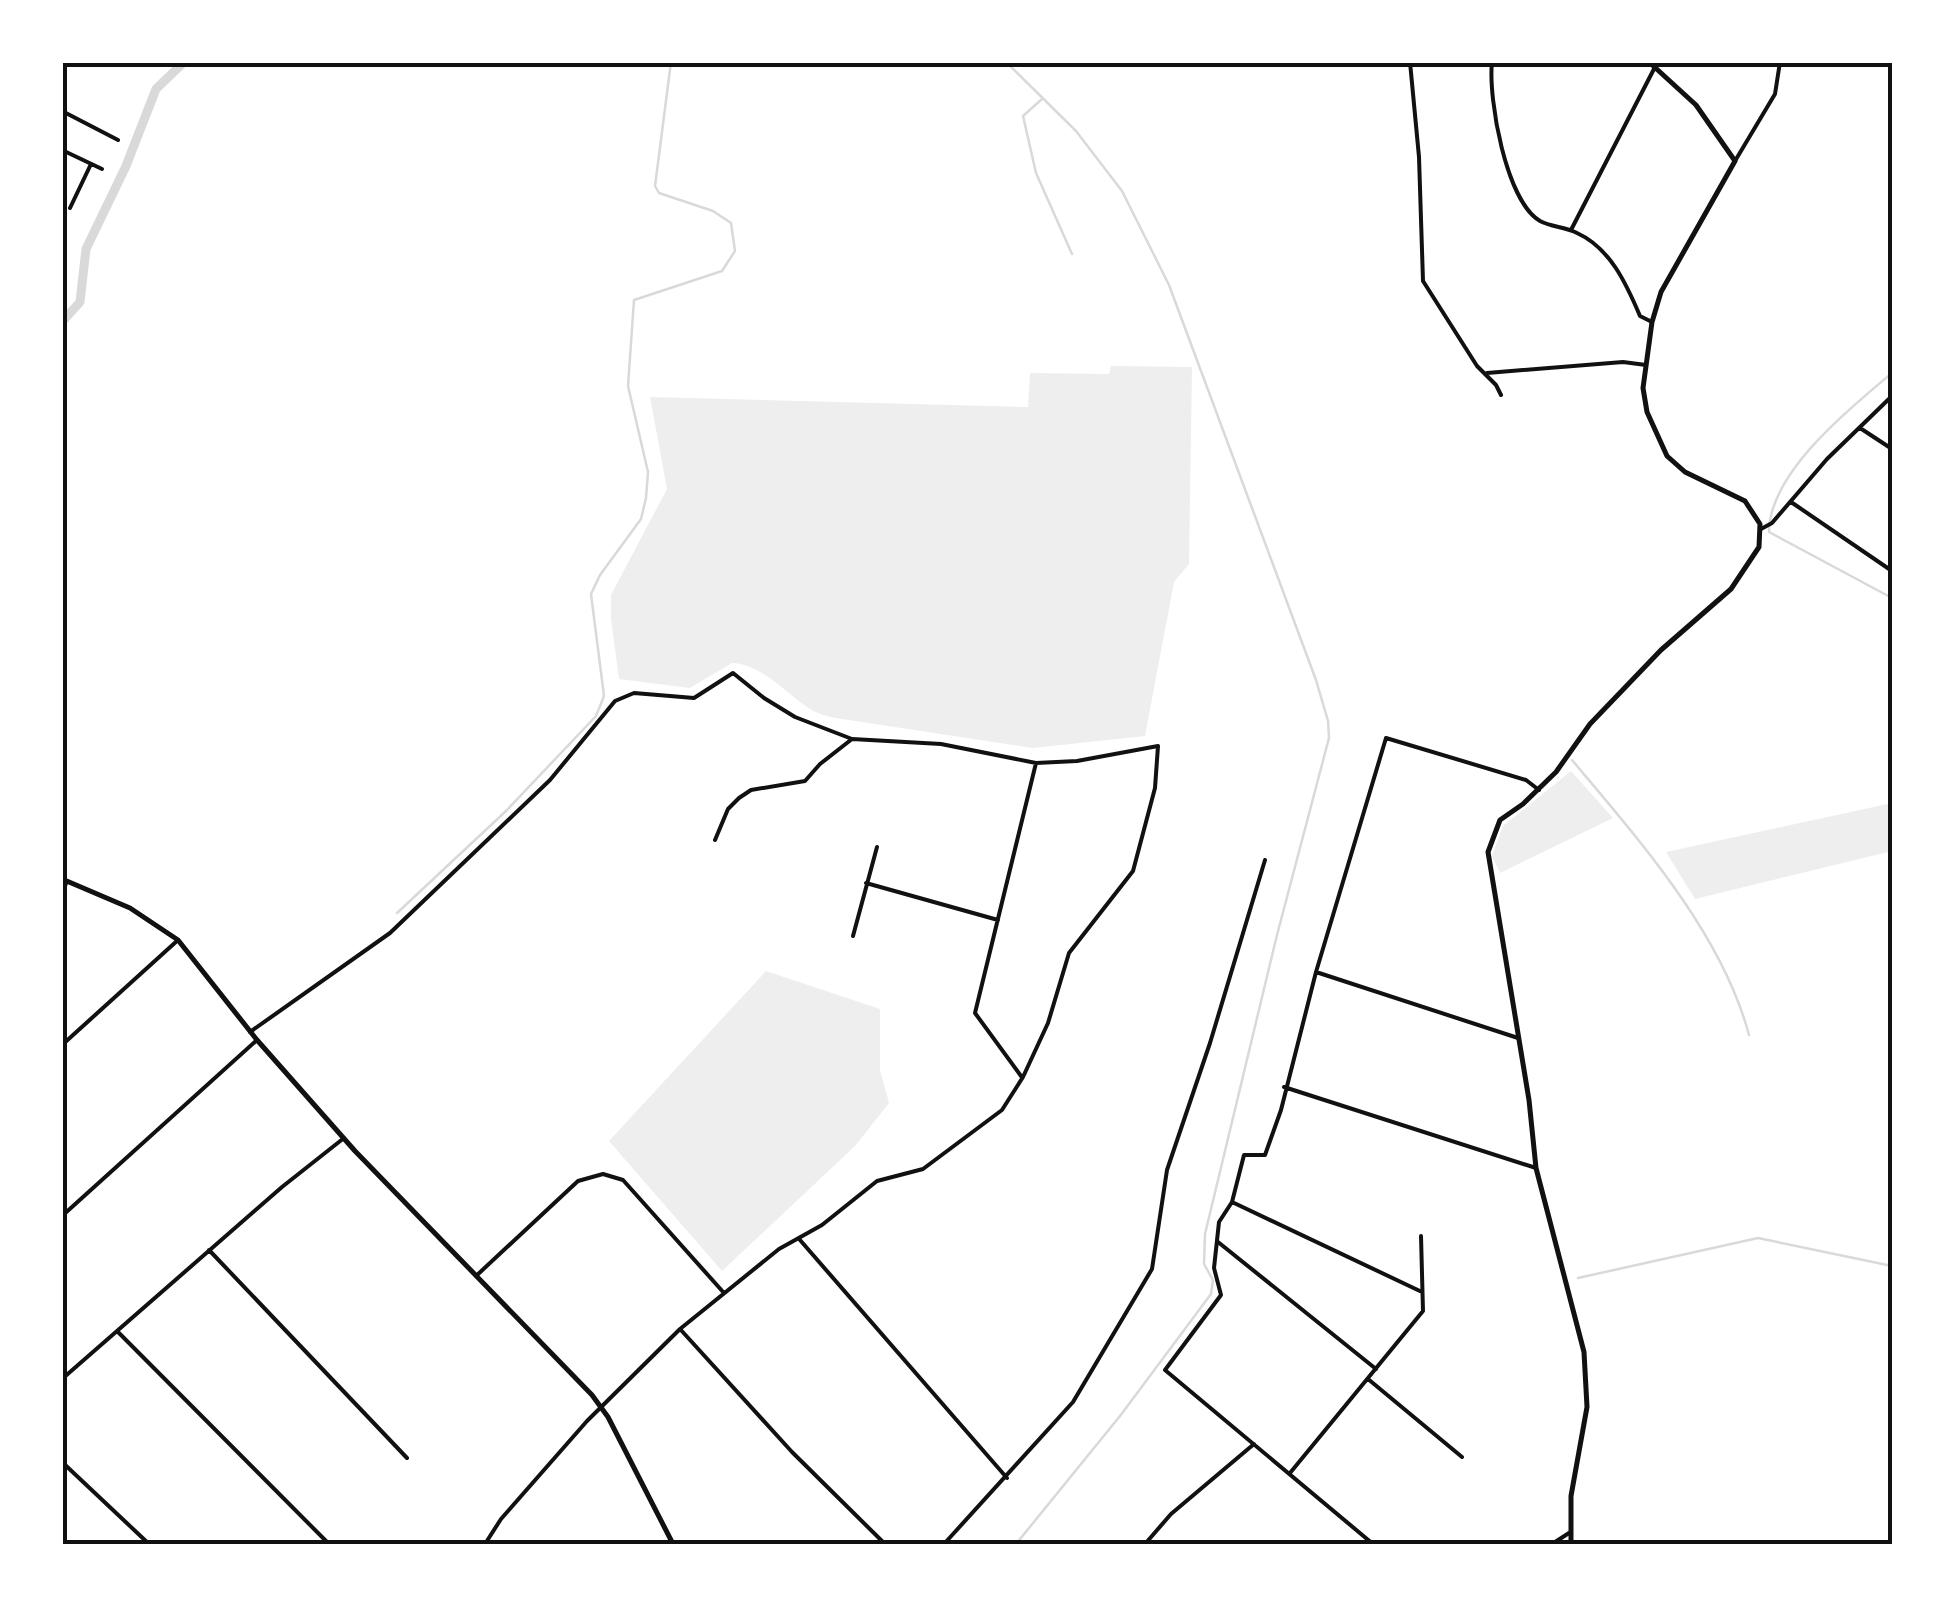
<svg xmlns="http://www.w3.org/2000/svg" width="1955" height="1607" font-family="'PT Sans Narrow',sans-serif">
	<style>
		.green { fill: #eee }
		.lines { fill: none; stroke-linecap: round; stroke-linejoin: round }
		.stream { stroke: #d9d9d9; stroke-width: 2.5 }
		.canal { stroke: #d9d9d9; stroke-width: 9 }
		.minor { stroke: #111; stroke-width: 4 }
		.tertiary { stroke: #111; stroke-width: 5 }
		.secondary { stroke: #111; stroke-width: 5 }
		.neatline { fill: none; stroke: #111; stroke-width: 4 }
	</style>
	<rect width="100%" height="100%" fill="#fff"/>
	<!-- green -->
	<path class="green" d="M1111 366 1192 367 1189 564 1174 582 1145 736 1033 748 842 719C831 717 819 715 810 709 786 694 762 664 732 663L690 688 619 679 611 619V595L667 489 650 397 1028 407 1030 373 1109 374Z
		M1571 771 1613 818 1500 873 1492 856 1503 826Z
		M1892 803V851L1695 899 1666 852Z
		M766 971 880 1009V1070L889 1103 855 1146 722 1271 609 1141Z"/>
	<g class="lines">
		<!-- stream -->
		<path class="stream" d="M1006 62 1076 131 1122 191 1169 285 1316 680 1328 721 1329 738 1277 935 1205 1234 1204 1264 1213 1280 1211 1294 1120 1416 1016 1544
			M1042 99 1023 116 1036 173 1072 254
			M1892 373C1850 408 1769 473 1769 532L1892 598
			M1572 760C1639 840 1722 933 1749 1035
			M397 913 506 811 596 716 604 696 591 594 600 575 641 519 646 498 648 472 628 386 634 300 722 271 735 251 731 223 713 211 659 193 655 186 671 62
			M1578 1278 1758 1238 1892 1266"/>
		<!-- canal -->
		<path class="canal" d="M62 322 80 302 86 249 126 166 156 89 184 62"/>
		<!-- minor -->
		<path class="minor" d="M1410 62 1419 157 1423 281 1477 366 1496 385 1501 395
			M1492 62C1488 99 1506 201 1540 221 1551 227 1566 227 1577 233 1610 248 1626 283 1640 316L1652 322
			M62 111 118 140
			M62 150 102 169
			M1735 161 1775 94 1780 62
			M70 208 91 164
			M1571 230 1655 67
			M1487 373 1623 362 1646 365
			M1860 428 1892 449
			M1791 502 1892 571
			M1761 529 1772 523 1827 459 1892 396
			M866 883 998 920
			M62 893 67 881
			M853 936 877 847
			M1316 972 1518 1038
			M250 1032 390 933 550 780 615 701 634 693 694 698 733 673 764 698 795 717 852 739
			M62 1045 178 940
			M1021 1076 975 1013 1036 763
			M1284 1087 1536 1168
			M1232 1202 1422 1292
			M62 1216 257 1040
			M800 1240 1007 1478
			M1218 1242 1376 1369
			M209 1250 407 1458
			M476 1276 578 1181 603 1174 623 1180 724 1293
			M680 1329 792 1452 885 1544
			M118 1332 329 1544
			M62 1379 282 1187 344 1138
			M1368 1379 1462 1457
			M62 1462 149 1544
			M1290 1473 1423 1311 1421 1236
			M485 1544 501 1519 587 1421 680 1329 779 1249 822 1225 877 1181 923 1169 1002 1110 1023 1077 1048 1023 1069 953 1133 871 1155 788 1158 746 1077 761 1036 763 941 744 852 739 820 764 805 781 751 790 739 798 728 809 715 840
			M944 1544 1073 1402 1152 1269 1167 1170 1210 1043 1265 860
			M1145 1544 1171 1514 1254 1444
			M1373 1544 1165 1370 1221 1295 1214 1268 1219 1222 1232 1202 1244 1155H1265L1281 1110 1316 972 1386 738 1526 780 1539 790
			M1552 1544 1569 1533"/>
		<!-- tertiary -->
		<path class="tertiary" d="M1571 1544V1496L1587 1407 1584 1352 1536 1168 1529 1100 1488 852 1500 820 1523 804 1556 772 1590 724 1661 650 1731 589 1759 547 1760 524 1745 501 1685 472 1667 456 1647 412 1643 388 1652 322 1661 292 1735 161 1696 105 1649 62"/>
		<!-- secondary -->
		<path class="secondary" d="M62 879 130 908 178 940 257 1040 355 1151 592 1395 608 1417 673 1544"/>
	</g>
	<!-- border -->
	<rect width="1955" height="1607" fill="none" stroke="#ffffff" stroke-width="130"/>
	<rect x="65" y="65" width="1825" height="1477" class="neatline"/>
</svg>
